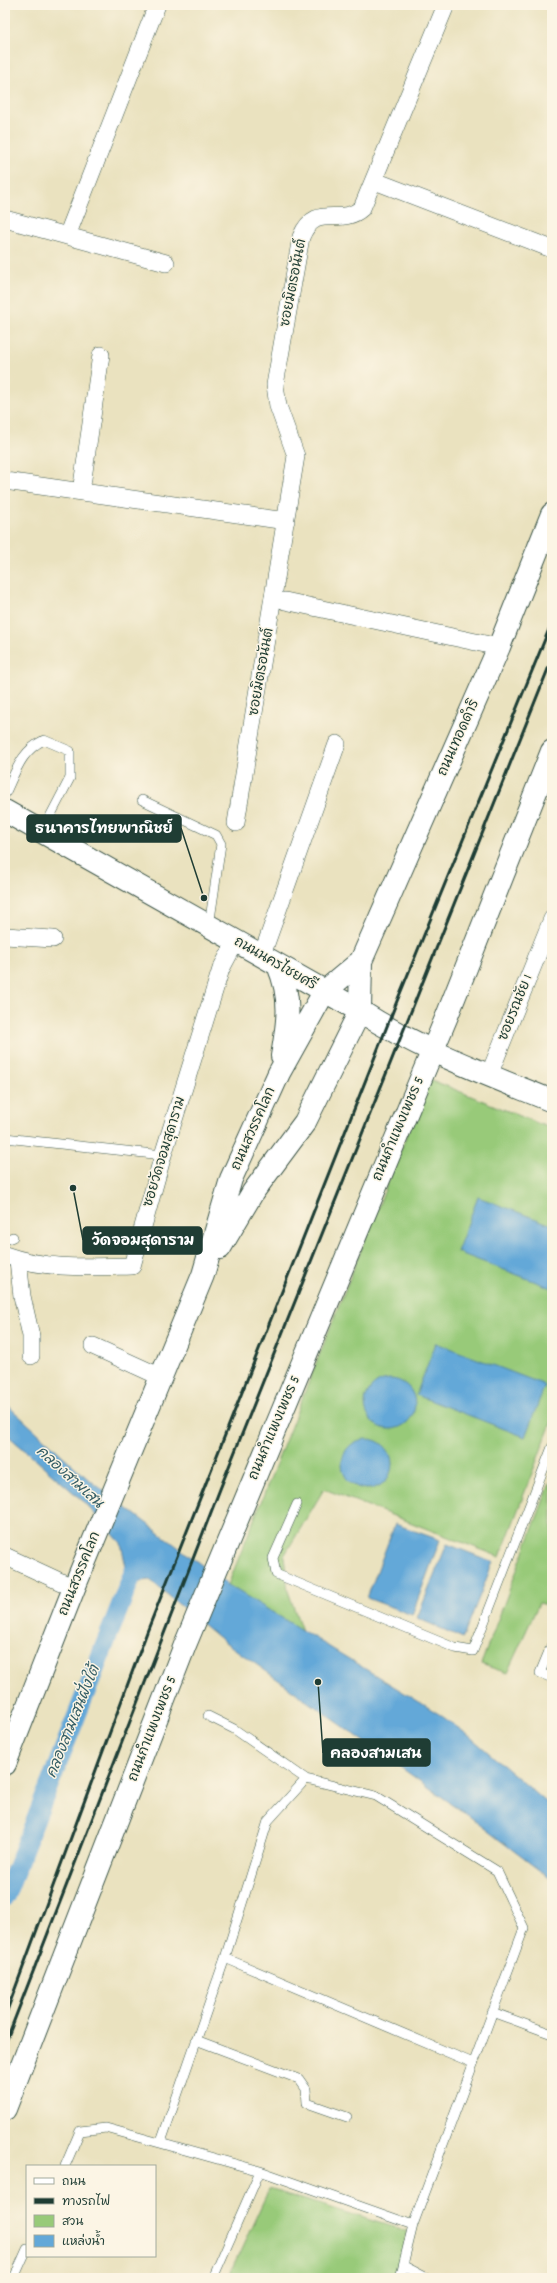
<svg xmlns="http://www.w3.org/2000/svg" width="557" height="2283" font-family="Dekko,'Playpen Sans Thai',sans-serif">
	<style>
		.green { fill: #98ca79; stroke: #5c8456 }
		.water { fill: #63a8d8; stroke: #417286 }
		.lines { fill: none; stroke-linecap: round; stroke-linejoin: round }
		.canal { stroke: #63a8d8; stroke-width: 19 }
		.lane-casing { stroke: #3d5649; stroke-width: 10 }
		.street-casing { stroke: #3d5649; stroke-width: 18 }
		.secondary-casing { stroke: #3d5649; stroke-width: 24 }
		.lane { stroke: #fff; stroke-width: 9 }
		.street { stroke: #fff; stroke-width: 17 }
		.secondary { stroke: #fff; stroke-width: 22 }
		.rail { stroke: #1f3d34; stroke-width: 3 }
		.labels { text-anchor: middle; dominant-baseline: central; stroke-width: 3; stroke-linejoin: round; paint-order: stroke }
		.street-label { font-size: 14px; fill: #1f3d34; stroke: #fcf5e5 }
		.water-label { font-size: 15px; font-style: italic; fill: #335d65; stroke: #fcf5e5 }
		.leader { fill: none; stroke: #1f3d34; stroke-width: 1.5 }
		.callout-dot { fill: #1f3d34; stroke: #fcf5e5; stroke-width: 1.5 }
		.callout { fill: #1f3d34; stroke: #1f3d34; stroke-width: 1.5 }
		.callout-label { font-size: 15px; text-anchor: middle; font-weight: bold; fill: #fff }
	</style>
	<rect width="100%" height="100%" fill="#fcf5e5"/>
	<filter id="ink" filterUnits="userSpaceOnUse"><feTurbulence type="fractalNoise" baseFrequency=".025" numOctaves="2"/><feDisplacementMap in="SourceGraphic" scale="8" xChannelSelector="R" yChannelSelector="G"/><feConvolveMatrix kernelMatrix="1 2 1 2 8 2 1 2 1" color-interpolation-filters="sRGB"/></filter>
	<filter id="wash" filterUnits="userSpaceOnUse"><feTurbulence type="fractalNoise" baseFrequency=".012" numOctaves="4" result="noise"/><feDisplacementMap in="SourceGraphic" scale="16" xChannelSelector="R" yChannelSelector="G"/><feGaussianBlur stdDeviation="0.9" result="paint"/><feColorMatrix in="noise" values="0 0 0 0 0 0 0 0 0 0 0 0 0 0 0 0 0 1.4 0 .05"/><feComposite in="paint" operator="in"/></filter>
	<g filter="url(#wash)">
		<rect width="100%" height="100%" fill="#eae2bf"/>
		<!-- green -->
		<path class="green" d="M429 1079 552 1129V1421L500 1557 324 1489 284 1556 288 1591 302 1631 228 1585Z
			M552 1478V1606L539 1603 507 1673 481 1664Z
			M269 2189 407 2231 405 2248 393 2278H228Z"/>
		<!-- water -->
		<path class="water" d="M478 1197 552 1225V1288L457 1252Z
			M436 1343 545 1385 525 1437 416 1395Z
			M365 1404a25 25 0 1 1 50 0a25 25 0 1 1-50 0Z
			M5 1403 87 1478 228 1585 439 1714 468 1735 552 1807V1880L459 1809 218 1637 150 1580 135 1582 127 1572 121 1543 82 1500 5 1433Z
			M342 1464a25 25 0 1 1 50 0a25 25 0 1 1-50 0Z
			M395 1524 440 1540 412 1615 367 1598Z
			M447 1544 493 1562 463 1638 417 1618Z"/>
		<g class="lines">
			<!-- canal -->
			<path class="canal" d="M5 1897 141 1553"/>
		</g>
	</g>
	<g filter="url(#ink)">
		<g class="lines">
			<defs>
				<path id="lane" d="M5 794C16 771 21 751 44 740L70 751V778L42 832
					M142 800 216 835 221 844 209 926
					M5 1138 163 1155
					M5 1240 13 1237
					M297 1504 273 1558 276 1574 455 1648 473 1651 552 1447
					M552 1644 540 1673 552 1678
					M208 1716 234 1729 306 1779 376 1796 497 1871 524 1928 413 2225 400 2278
					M225 1958 473 2063
					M492 2012 552 2034
					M196 2040 299 2079 306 2089 307 2103 347 2117
					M161 2142 225 1958 268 1821 306 1779
					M65 2166 80 2131 106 2128 260 2171 413 2225
					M404 2266 427 2278
					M14 2278 27 2249
					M213 2278 260 2171"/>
				<path id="street" d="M375 181 552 249
					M5 219 166 263
					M67 236 157 5
					M5 481 286 521
					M81 492 101 355
					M285 601 499 647
					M236 823 296 456 278 406 275 385 301 237C316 201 340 228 362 208L446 5
					M5 936 53 939
					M262 955 337 744
					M489 1075 552 919
					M5 1255C46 1270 89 1267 132 1266L163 1155 221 969 236 941
					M18 1260 22 1296 31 1336V1356
					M93 1346 161 1377
					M5 1556 74 1588"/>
				<path id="secondary" d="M5 811 360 1011C420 1050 486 1074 552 1101
					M278 965C292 998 288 1022 282 1056
					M220 1248 253 1192 305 1122 360 1011 361 961 499 647 552 514
					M5 1764 74 1588 203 1275 231 1179 279 1073 324 992 361 961
					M5 2109 185 1645 447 1016 552 751"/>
			</defs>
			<!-- lane casing -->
			<use href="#lane" class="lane-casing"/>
			<!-- street casing -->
			<use href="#street" class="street-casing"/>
			<!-- secondary casing -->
			<use href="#secondary" class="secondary-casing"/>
			<!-- lane -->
			<use href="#lane" class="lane"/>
			<!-- street -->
			<use href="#street" class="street"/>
			<!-- secondary -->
			<use href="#secondary" class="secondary"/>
			<!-- rail -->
			<path class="rail" d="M5 2016 147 1632 397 1001 552 622
				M5 2044 220 1489 552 659"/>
		</g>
	</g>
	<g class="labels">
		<!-- street labels -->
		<g class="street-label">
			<text transform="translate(294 283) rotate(-79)">ซอยมิตรอนันต์</text>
			<text transform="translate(262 672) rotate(-80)">ซอยมิตรอนันต์</text>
			<text transform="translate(459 738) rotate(-66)">ถนนเทอดดำริ</text>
			<text transform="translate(275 964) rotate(30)">ถนนนครไชยศรี</text>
			<text transform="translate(516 1008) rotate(-68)">ซอยรณชัย 1</text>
			<text transform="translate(254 1129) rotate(-66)">ถนนสวรรคโลก</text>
			<text transform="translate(399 1129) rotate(-67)">ถนนกำแพงเพชร 5</text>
			<text transform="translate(165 1152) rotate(-73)">ซอยวัดจอมสุดาราม</text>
			<text transform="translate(275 1428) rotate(-67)">ถนนกำแพงเพชร 5</text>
			<text transform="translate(80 1574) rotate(-68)">ถนนสวรรคโลก</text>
			<text transform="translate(153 1729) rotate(-69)">ถนนกำแพงเพชร 5</text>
		</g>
		<!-- water labels -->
		<g class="water-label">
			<text transform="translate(69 1478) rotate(42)">คลองสามเสน</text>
			<text transform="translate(74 1722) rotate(-68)">คลองสามเสนฝั่งใต้</text>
		</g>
	</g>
	<!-- callouts -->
	<path class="leader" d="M204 898L181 828M73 1188L83 1240M318 1682L323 1753"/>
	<g class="callout-dot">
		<circle cx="204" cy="898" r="4"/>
		<circle cx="73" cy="1188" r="4"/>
		<circle cx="318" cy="1682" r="4"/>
	</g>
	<g class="callout">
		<rect x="27" y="815" width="154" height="27" rx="4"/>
		<rect x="83" y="1227" width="119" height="27" rx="4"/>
		<rect x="323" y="1739" width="107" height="27" rx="4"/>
	</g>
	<g class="callout-label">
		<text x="104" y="833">ธนาคารไทยพาณิชย์</text>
		<text x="143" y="1245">วัดจอมสุดาราม</text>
		<text x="376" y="1758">คลองสามเสน</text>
	</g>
	<!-- margin -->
	<rect width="557" height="2283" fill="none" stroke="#fcf5e5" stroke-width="20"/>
	<!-- legend -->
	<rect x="26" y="2165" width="130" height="92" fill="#fcf5e5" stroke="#a4ab9e"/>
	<rect x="34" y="2178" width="20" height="6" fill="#ffffff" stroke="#a4ab9e"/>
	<text x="62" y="2185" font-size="12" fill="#1f3d34">ถนน</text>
	<rect x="34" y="2198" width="20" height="6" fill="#1f3d34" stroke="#a4ab9e"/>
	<text x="62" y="2205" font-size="12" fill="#1f3d34">ทางรถไฟ</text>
	<rect x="34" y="2215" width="20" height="12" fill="#98ca79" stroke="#a4ab9e"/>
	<text x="62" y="2225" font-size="12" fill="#1f3d34">สวน</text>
	<rect x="34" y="2235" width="20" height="12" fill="#63a8d8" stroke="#a4ab9e"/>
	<text x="62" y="2245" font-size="12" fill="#1f3d34">แหล่งน้ำ</text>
</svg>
